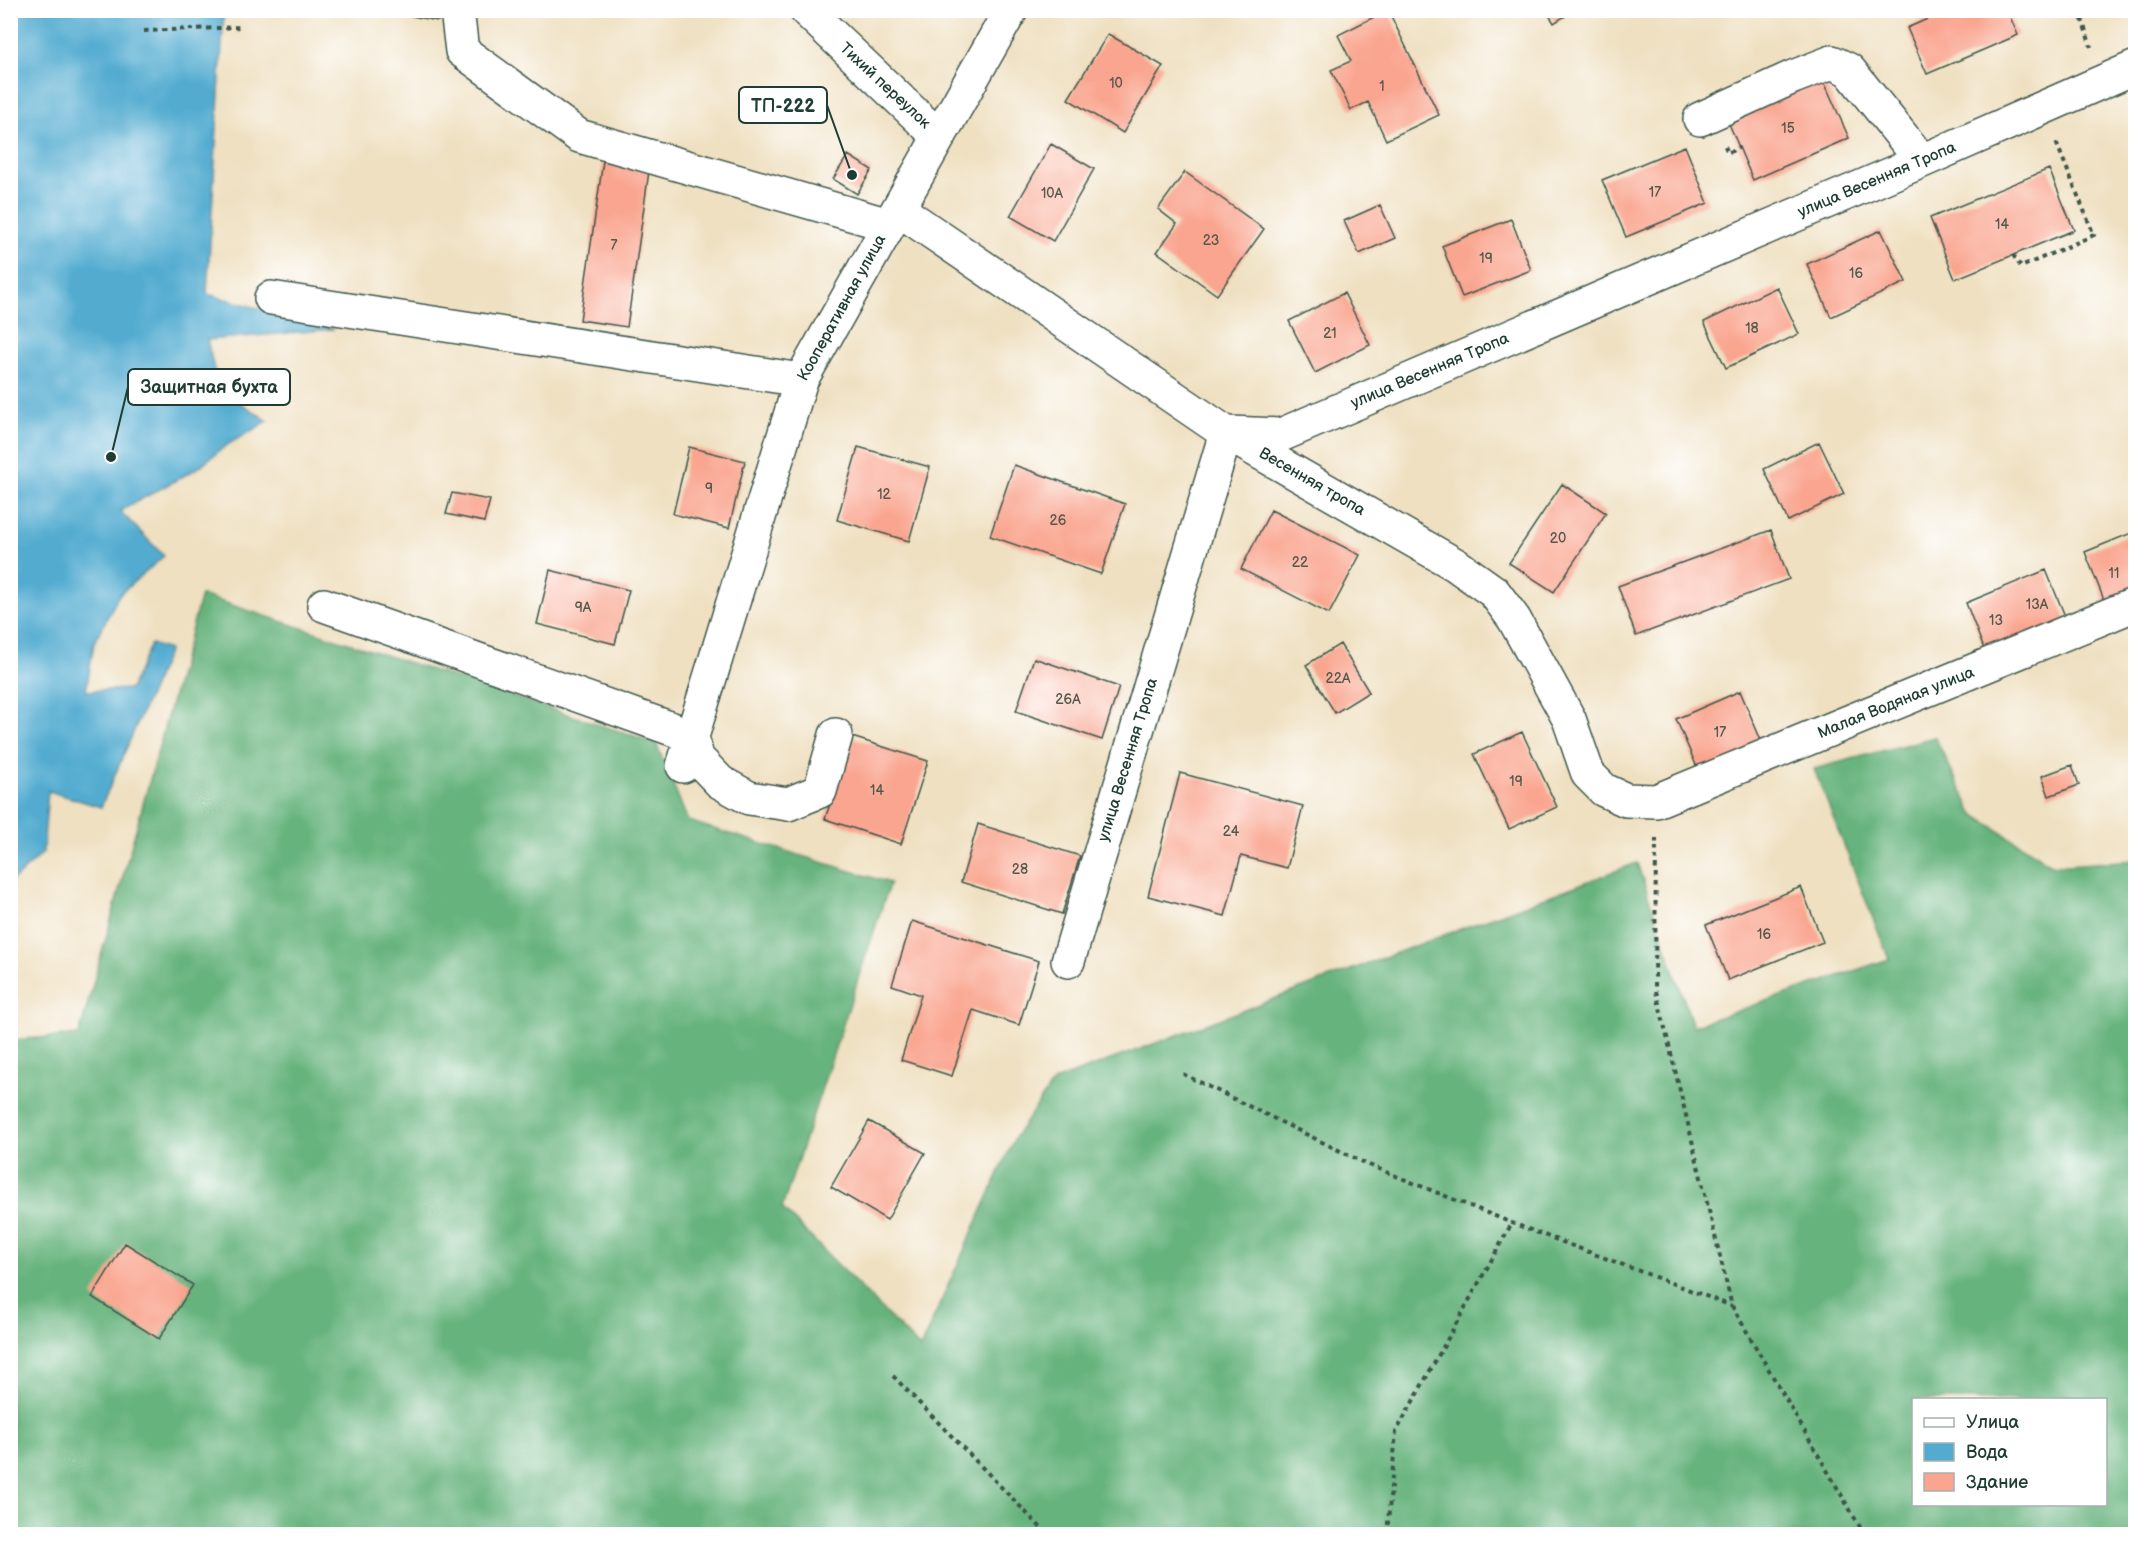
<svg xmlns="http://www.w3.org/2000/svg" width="2146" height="1545" font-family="'Balsamiq Sans',sans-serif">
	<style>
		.forest { fill: #66b37d; stroke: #427858; stroke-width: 1.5; fill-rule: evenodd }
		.water { fill: #53acd0; stroke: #397482; stroke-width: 1.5 }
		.building { fill: #f9a58f }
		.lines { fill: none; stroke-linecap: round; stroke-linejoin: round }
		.minor-casing { stroke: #3e5549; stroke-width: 36 }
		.path { stroke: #3e5549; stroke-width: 4; stroke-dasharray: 4.5 4.5; stroke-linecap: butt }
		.minor { stroke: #fff; stroke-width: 33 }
		.labels { text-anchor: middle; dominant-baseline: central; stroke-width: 4.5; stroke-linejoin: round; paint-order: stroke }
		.number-label { font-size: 14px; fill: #56574b }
		.street-label { font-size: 16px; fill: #1f3d34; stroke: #fff }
		.leader { fill: none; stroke: #1f3d34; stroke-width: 2 }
		.callout-dot { fill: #1f3d34; stroke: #fff; stroke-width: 2 }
		.callout { fill: #fff; stroke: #1f3d34; stroke-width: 2 }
		.callout-label { font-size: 18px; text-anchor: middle; font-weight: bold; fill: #1f3d34 }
	</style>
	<rect width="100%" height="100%" fill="#fff"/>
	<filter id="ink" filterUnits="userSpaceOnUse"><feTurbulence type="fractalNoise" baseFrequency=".0167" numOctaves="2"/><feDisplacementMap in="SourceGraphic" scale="12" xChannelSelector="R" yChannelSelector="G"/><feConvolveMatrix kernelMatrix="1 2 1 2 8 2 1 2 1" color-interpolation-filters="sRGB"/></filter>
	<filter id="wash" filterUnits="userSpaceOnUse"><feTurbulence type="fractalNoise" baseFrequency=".008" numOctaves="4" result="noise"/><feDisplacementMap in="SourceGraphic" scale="24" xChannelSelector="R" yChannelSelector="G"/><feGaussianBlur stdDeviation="1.35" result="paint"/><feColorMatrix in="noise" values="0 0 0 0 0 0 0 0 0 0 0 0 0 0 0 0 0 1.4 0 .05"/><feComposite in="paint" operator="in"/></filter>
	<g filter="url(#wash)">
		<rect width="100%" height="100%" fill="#efe0c1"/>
		<!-- forest -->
		<path class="forest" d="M201 595 656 743 688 821 890 883 782 1208 920 1348 1015 1137 1054 1081 1637 863 1693 1026 1889 959 1814 769 1935 737 1973 814 2054 866 2135 860V1534H11V1040L79 1035ZM1914 1400H2106V1504H1914Z"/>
		<!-- water -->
		<path class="water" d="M11 11H224L207 294 334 329 207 340 219 389 268 421 227 445 196 469 120 511 164 556 119 595 94 643 86 691 130 689 151 644 169 650 101 807 48 791 43 853 11 882Z"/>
		<g id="blocks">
			<!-- building -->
			<path class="building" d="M381 10H440L438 21Z
				M1388 10 1439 115 1386 140 1368 102 1351 110 1331 70 1351 61 1338 35Z
				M1546 10H1575L1554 23Z
				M1948 10H2007L2018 35 1927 74 1907 28Z
				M1108 34 1163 66 1123 133 1068 99Z
				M1822 77 1849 138 1753 180 1727 119Z
				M1051 144 1094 169 1053 241 1010 216Z
				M1685 146 1708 203 1626 237 1602 180Z
				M848 155 872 170 857 194 833 179Z
				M603 161 649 171 627 327 580 320Z
				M2049 169 2074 230 1955 279 1930 218Z
				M1185 172 1264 229 1217 295 1157 252 1177 224 1158 209Z
				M1380 205 1395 238 1359 254 1344 221Z
				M1511 219 1531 270 1462 297 1442 246Z
				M1881 230 1906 282 1831 317 1807 264Z
				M1777 287 1799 334 1726 368 1704 322Z
				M1344 293 1370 345 1315 373 1289 321Z
				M1819 442 1844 494 1788 521 1764 469Z
				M689 447 745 461 729 528 673 514Z
				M858 447 930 467 909 541 837 520Z
				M1014 465 1125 504 1101 574 990 536Z
				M1562 484 1606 513 1554 592 1509 563Z
				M452 493 490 500 484 522 446 514Z
				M1271 510 1360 555 1329 614 1241 569Z
				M1771 530 1789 579 1636 636 1618 586Z
				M2136 531V593L2106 605 2085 552Z
				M550 570 629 590 615 644 537 624Z
				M2046 570 2067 621 1986 654 1966 603Z
				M1340 644 1369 692 1335 713 1306 665Z
				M1034 658 1119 687 1102 740 1016 711Z
				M1740 691 1763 745 1699 772 1676 719Z
				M1522 732 1557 807 1509 829 1474 754Z
				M852 737 928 761 901 844 825 819Z
				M2072 765 2079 785 2049 796 2042 776Z
				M1180 773 1303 806 1287 868 1241 856 1225 916 1148 896Z
				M978 824 1080 856 1062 914 961 882Z
				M1801 887 1823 942 1728 980 1706 925Z
				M912 921 1039 961 1019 1025 973 1010 952 1076 901 1060 921 995 892 985Z
				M869 1121 925 1153 887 1220 831 1187Z
				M125 1243 193 1285 159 1339 92 1297Z"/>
		</g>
	</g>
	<g filter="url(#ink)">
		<use href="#blocks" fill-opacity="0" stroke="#3e5549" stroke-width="1.5"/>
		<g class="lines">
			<defs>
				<path id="minor" d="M457 10 462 51 579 136 889 225
					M806 10 939 137
					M1700 119 1793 77 1832 62 1849 70 1922 161
					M898 209 1226 433 1456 565 1494 592 1514 619 1569 719 1588 774 1604 790 1626 800 1656 801 2136 604
					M271 298 801 380
					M1229 433 1281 435 1922 161 2136 67
					M324 605 692 736 697 758 720 782 749 798 788 804 820 791 836 735
					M683 766 801 380 1011 10
					M1068 961 1226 433"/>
			</defs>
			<!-- minor casing -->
			<use href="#minor" class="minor-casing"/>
			<!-- path -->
			<path class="path" d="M2079 10 2091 47
				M144 31 242 27
				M1725 146 1728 153 1739 147
				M2013 255 2021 267 2094 235 2056 142
				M1656 838 1655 987 1732 1306 1864 1534
				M1183 1074 1369 1165 1512 1223 1732 1306
				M893 1376 1047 1534
				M1387 1534 1396 1432 1512 1223"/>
			<!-- minor -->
			<use href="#minor" class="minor"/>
		</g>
	</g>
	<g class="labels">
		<!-- number labels -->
		<g class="number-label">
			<text x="1116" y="83">10</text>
			<text x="1382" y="86">1</text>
			<text x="1788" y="128">15</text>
			<text x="1655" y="192">17</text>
			<text x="1052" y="193">10А</text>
			<text x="2002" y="224">14</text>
			<text x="1211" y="240">23</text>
			<text x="614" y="245">7</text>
			<text x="1486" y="258">19</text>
			<text x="1856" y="273">16</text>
			<text x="1752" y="328">18</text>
			<text x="1330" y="333">21</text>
			<text x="709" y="488">9</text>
			<text x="884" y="494">12</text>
			<text x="1058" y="520">26</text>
			<text x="1558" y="538">20</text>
			<text x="1300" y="562">22</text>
			<text x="2114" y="573">11</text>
			<text x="2037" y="604">13А</text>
			<text x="583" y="607">9А</text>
			<text x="1996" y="620">13</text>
			<text x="1338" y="678">22А</text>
			<text x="1068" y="699">26А</text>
			<text x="1720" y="732">17</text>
			<text x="1516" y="781">19</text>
			<text x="877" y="790">14</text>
			<text x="1231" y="831">24</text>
			<text x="1020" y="869">28</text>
			<text x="1764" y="934">16</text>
		</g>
		<!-- street labels -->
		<g class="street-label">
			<text transform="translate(885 86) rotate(43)">Тихий переулок</text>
			<text transform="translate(1877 180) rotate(-23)">улица Весенняя Тропа</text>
			<text transform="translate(842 308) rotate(-61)">Кооперативная улица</text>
			<text transform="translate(1430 371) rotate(-23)">улица Весенняя Тропа</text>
			<text transform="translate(1312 482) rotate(30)">Весенняя тропа</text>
			<text transform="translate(1896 703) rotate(-22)">Малая Водяная улица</text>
			<text transform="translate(1128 760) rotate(-73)">улица Весенняя Тропа</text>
		</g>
	</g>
	<!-- callouts -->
	<path class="leader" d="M852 175L827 105M111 457L128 387"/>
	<g class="callout-dot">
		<circle cx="852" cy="175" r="6"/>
		<circle cx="111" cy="457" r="6"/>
	</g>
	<g class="callout">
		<rect x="739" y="87" width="88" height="36" rx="6"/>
		<rect x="128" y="369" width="162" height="36" rx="6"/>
	</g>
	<g class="callout-label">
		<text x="783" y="112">ТП-222</text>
		<text x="209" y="393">Защитная бухта</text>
	</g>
	<!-- margin -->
	<rect width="2146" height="1545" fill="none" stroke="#fff" stroke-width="36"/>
	<!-- legend -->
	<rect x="1912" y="1398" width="195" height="108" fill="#ffffff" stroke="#a5b1ae" stroke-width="1.5"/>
	<rect x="1924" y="1418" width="30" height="9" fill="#ffffff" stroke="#a5b1ae" stroke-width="1.5"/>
	<text x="1966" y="1428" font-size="18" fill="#1f3d34">Улица</text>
	<rect x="1924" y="1443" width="30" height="18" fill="#53acd0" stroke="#a5b1ae" stroke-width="1.5"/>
	<text x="1966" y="1458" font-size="18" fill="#1f3d34">Вода</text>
	<rect x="1924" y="1473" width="30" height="18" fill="#f9a58f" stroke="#a5b1ae" stroke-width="1.5"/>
	<text x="1966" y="1488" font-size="18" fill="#1f3d34">Здание</text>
</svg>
